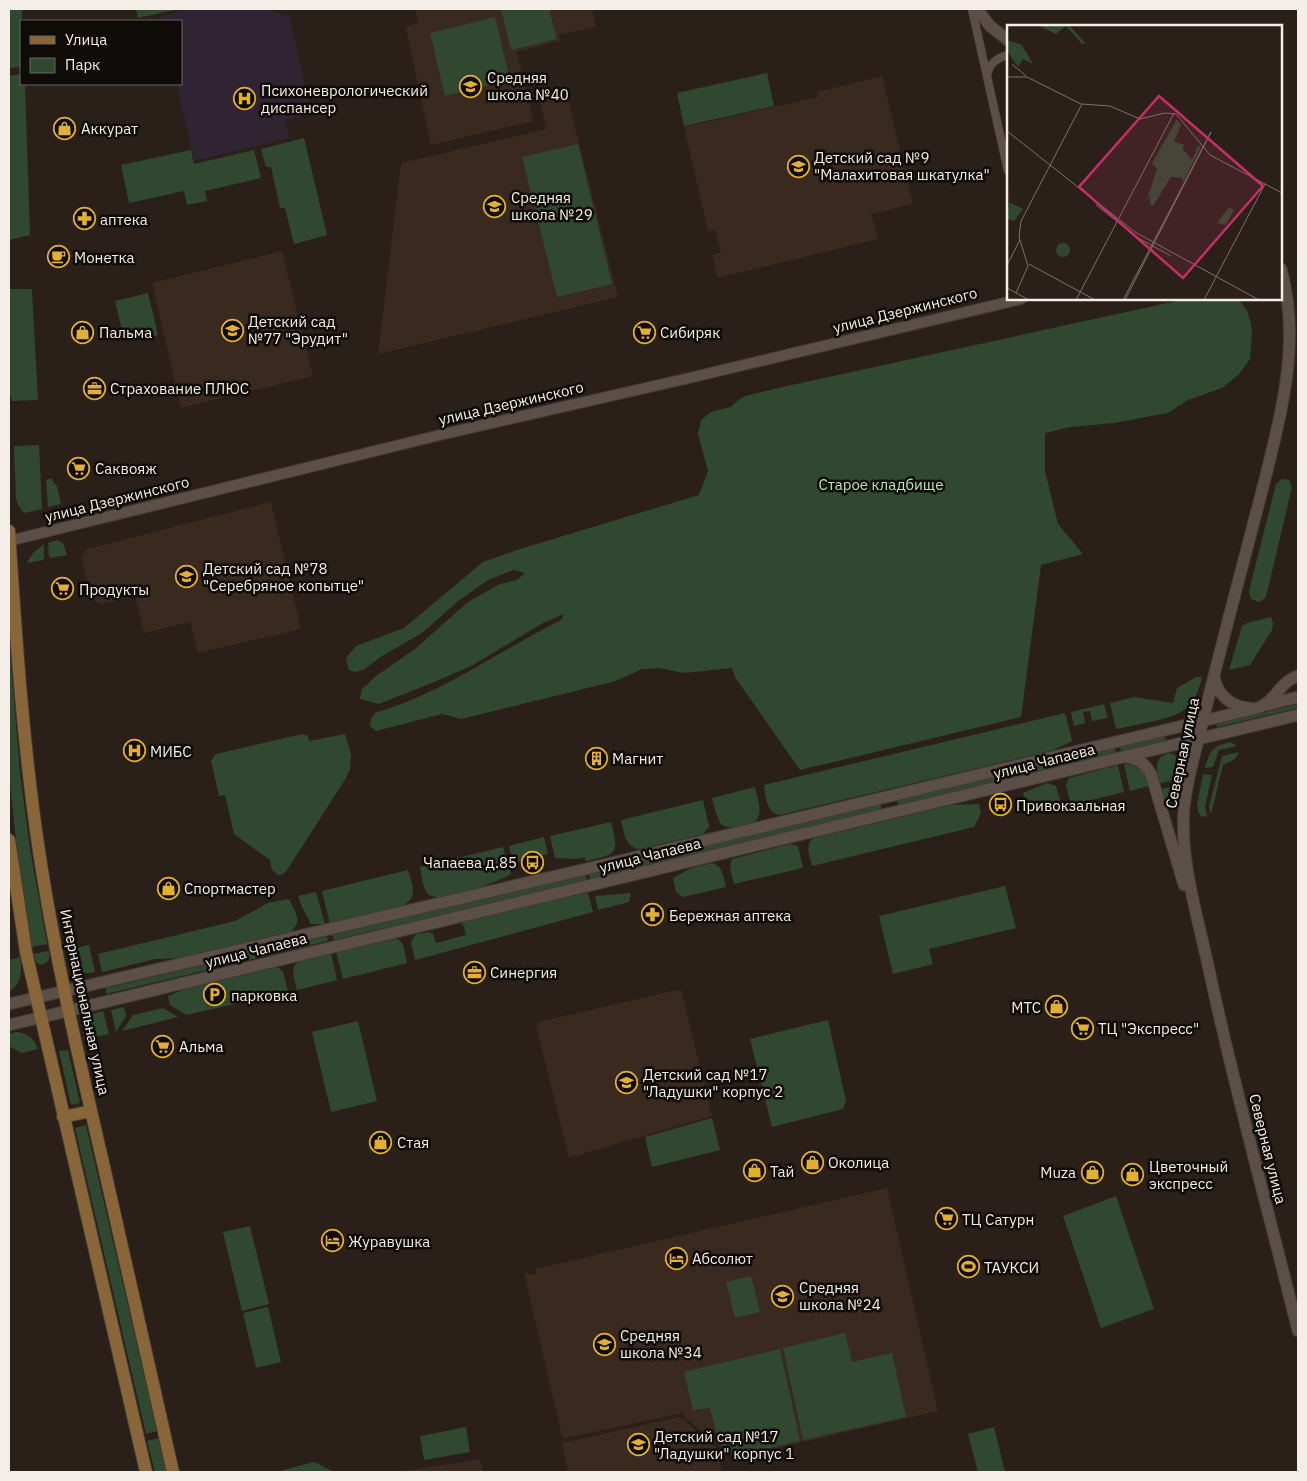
<svg xmlns="http://www.w3.org/2000/svg" width="1307" height="1481" font-family="'IBM Plex Sans',sans-serif">
	<style>
		.education { fill: #39291f }
		.medical { fill: #312432 }
		.green { fill: #314830 }
		.lines { fill: none; stroke-linecap: round; stroke-linejoin: round }
		.minor-casing { stroke: #443b37; stroke-width: 9 }
		.tertiary-casing { stroke: #443b37; stroke-width: 12 }
		.secondary-casing { stroke: #443b37; stroke-width: 13 }
		.primary-casing { stroke: #443b37; stroke-width: 14 }
		.minor { stroke: #5b4f47; stroke-width: 8 }
		.tertiary { stroke: #5b4f47; stroke-width: 10 }
		.secondary { stroke: #5b4f47; stroke-width: 11 }
		.primary { stroke: #89663a; stroke-width: 12 }
		.labels { text-anchor: middle; dominant-baseline: central; stroke-width: 5; stroke-linejoin: round; paint-order: stroke }
		.poi-label { font-size: 15px; fill: #f4ede8; stroke: #0f0b08; text-anchor: start }
		.street-label { font-size: 15px; fill: #f4ede8; stroke: #0f0b08 }
		.park-label { font-size: 15px; fill: #b6e8b3; stroke: #0f0b08 }
		.inset-road { fill: none; stroke: #7b726c; stroke-width: 1 }
		.view { fill: #c72d69; fill-opacity: 0.15; stroke: #c72d69; stroke-width: 2.5 }
		.inset-edge { fill: none; stroke: #f4ede8; stroke-width: 2.5 }
	</style>
	<rect width="100%" height="100%" fill="#2a2019"/>
	<!-- education -->
	<path class="education" d="M415 9H592L596 27 559 35 560 41 517 52 533 121 431 145 406 29 408 26 418 23Z
		M882 76 913 204 871 214 878 239 718 278 712 255 721 252 715 230 708 231 684 127 818 97 817 92Z
		M566 92 618 297 378 354 401 163 546 129 540 99Z
		M282 251 313 376 181 408 152 283Z
		M271 502 301 629 198 653 190 622 144 633 135 596 101 604 92 599 81 557 87 549Z
		M681 989 712 1116 569 1158 536 1025 538 1022Z
		M887 1188 938 1411 734 1458 684 1417 683 1413 565 1438 562 1436 524 1273 526 1272 529 1275H532L536 1274 535 1269Z
		M680 1417 716 1447 722 1472H568L562 1443Z
		M480 1459 483 1472H397Z"/>
	<!-- medical -->
	<path class="medical" d="M189 9H268L289 17 312 114 285 120 289 138 194 161 177 84H181V21H162L161 16Z"/>
	<!-- green -->
	<path class="green" d="M9 9H22L21 67 9 68Z
		M136 9H179L138 18Z
		M501 9H549L557 39 511 50Z
		M495 17 510 80 445 96 430 33Z
		M767 73 774 106 684 126 677 93Z
		M21 74V84H25L30 235 9 240V76Z
		M304 138 327 235 294 244 285 208H280L271 167H266L261 149Z
		M578 144 612 284 557 297 522 157Z
		M191 150 194 164 254 150 261 178 205 191 207 201 187 205 184 191 129 203 121 165Z
		M9 289H31L32 291 38 400 12 401 9 389Z
		M148 293 158 335 139 340 136 328 122 331 115 301Z
		M1186 299H1238L1247 310 1251 323 1252 333 1250 359 1239 374 1222 388 1188 400 1168 413 1114 423 1070 427 1045 433V471L1058 524 1083 554 1041 565 1021 717 800 770 735 677 732 668 684 673 660 668 642 669 616 681 461 719 442 714 376 731 370 726 371 719 375 713C443 693 499 651 561 620L564 614 543 623 473 665 439 680 379 704 360 699 362 689 376 676 415 649 468 602 500 584 517 580 525 573 514 570 488 580 457 602 422 633 382 656 365 669 355 672 349 670 346 658 356 646 404 628 483 562 520 549 699 495 708 471 698 434 701 420 711 412 731 407 737 401 745 396 778 388Z
		M39 445 42 509 24 513 18 505 16 498 14 446Z
		M52 478 53 482 57 486 61 504 48 507 46 480Z
		M1282 479 1289 480 1292 487 1267 593 1265 598 1259 602 1251 599 1249 591 1276 484Z
		M57 540 63 543 67 555 51 558 49 556 48 543Z
		M44 544V557L43 560 27 563 33 553Z
		M1271 617 1273 623 1272 630 1250 665 1229 670 1242 626 1247 623Z
		M9 641 20 773 30 849 47 944 32 947 17 850 9 773Z
		M1196 677H1202C1195 708 1183 714 1155 721 1142 724 1129 726 1116 729L1110 703 1134 697 1173 703 1177 688Z
		M1104 704 1108 718 1092 721 1090 711 1083 712 1085 723 1074 726 1071 712Z
		M1298 704V708L1217 727V724Z
		M1065 713 1072 741 1054 750 779 815C766 812 766 797 764 785Z
		M302 734 308 736 309 741 345 734 351 754 350 769 346 778 287 870 283 874 278 875 272 870 270 860 234 834 225 795 219 796 211 761 216 754Z
		M1163 736 1166 738 1164 741 1121 751 1120 747Z
		M1230 742 1237 746 1219 750 1213 767 1205 768C1210 751 1212 746 1230 742Z
		M1115 748 1116 753 899 806 897 800Z
		M1239 752 1235 759 1223 765 1211 814 1209 807 1222 756Z
		M1169 753 1175 755 1181 763 1177 779 1160 783C1157 770 1152 758 1169 753Z
		M1124 764C1138 764 1146 773 1149 786L1130 791Z
		M1118 765 1124 792 1071 805 1066 785 1069 778Z
		M1203 774 1212 775 1205 806 1207 817 1201 816 1198 812 1197 805Z
		M1047 783 1056 786 1062 807 1038 813 1025 804 1023 793Z
		M1176 785 1171 806 1168 809 1162 789Z
		M755 787C757 799 764 812 755 822 721 830 721 833 712 798Z
		M703 800 709 827 703 834 640 849C625 848 624 832 621 820Z
		M880 804 882 810 590 880 589 873Z
		M979 804 981 813 974 827 812 866C810 856 804 845 814 838L951 805Z
		M611 822C619 855 618 853 586 861L585 857 578 859 555 858 550 836Z
		M544 837 548 854 513 863 509 846Z
		M790 844 798 846 803 868 734 884 730 868 732 859Z
		M503 847 511 874C497 882 440 905 428 894 422 888 422 875 420 867Z
		M712 863C723 866 723 877 726 887L683 897 676 892 673 878 691 868Z
		M408 870C412 885 419 897 402 906L330 924 322 891Z
		M585 874 587 880 334 940 332 935Z
		M1005 886 1016 928 929 949 933 964 893 974 879 916Z
		M316 892 325 924H311L302 907 298 896Z
		M588 893 593 912 415 960 411 942 416 934 429 932 433 934 436 943 466 935 464 927 457 918Z
		M631 893 629 902 598 910 595 896Z
		M289 899C295 912 304 921 290 932L180 958 155 959 102 972 98 954 235 921 268 903Z
		M327 936 328 941 106 994V988Z
		M395 939H398L403 944 407 963 343 979 336 952Z
		M89 945 95 972C76 976 70 967 66 950Z
		M49 951C50 959 49 963 40 965L36 962 33 954Z
		M331 953 337 980 297 990C295 980 289 969 298 962Z
		M20 957C22 972 22 983 9 992V960Z
		M277 967 283 971 288 992 186 1015 170 1005 168 996 185 989Z
		M124 1007 126 1016 116 1032 111 1010Z
		M163 1008 178 1017 122 1031 133 1015Z
		M103 1011 109 1034 84 1039C80 1020 86 1016 103 1011Z
		M828 1020 846 1101 843 1109 772 1127 750 1039Z
		M358 1021 377 1101 331 1112 312 1032Z
		M16 1032C27 1033 34 1038 38 1049L22 1053 9 1046V1034Z
		M68 1050 80 1103 71 1105 59 1051Z
		M712 1118 720 1150 652 1167 645 1137Z
		M86 1125 157 1431 146 1434 75 1128Z
		M1116 1196 1154 1309 1101 1328 1063 1216Z
		M250 1226 269 1304 242 1311 223 1232Z
		M751 1276 760 1312 735 1318 726 1282Z
		M268 1307 281 1362 256 1368 243 1313Z
		M845 1333 852 1362 892 1353 906 1417 803 1440 783 1348Z
		M780 1349 800 1441 735 1456 719 1443 710 1408 693 1410 684 1372Z
		M466 1427 470 1452 424 1460 420 1436Z
		M994 1427 1005 1472H978L968 1434Z
		M159 1438 167 1472H155L147 1441Z
		M314 1462 334 1472H276Z"/>
	<g class="lines">
		<defs>
			<path id="minor" d="M972 9 1008 171
				M987 76C989 64 996 58 1008 55"/>
			<path id="tertiary" d="M9 541 444 434 685 379 1021 299"/>
			<path id="secondary" d="M977 9 990 26 1008 40
				M1281 269C1301 340 1282 410 1265 479 1245 557 1224 634 1205 712 1198 744 1187 776 1184 808 1180 861 1197 914 1208 965 1234 1088 1268 1209 1298 1331
				M1214 677C1217 695 1232 707 1250 708
				M1266 705 1298 697
				M1127 757C1139 759 1145 764 1151 774L1184 885
				M9 1004 586 869 1257 708C1275 703 1280 681 1298 676
				M9 1025 1298 715"/>
			<path id="primary" d="M9 531C16 638 23 745 39 851 55 958 80 1063 104 1167 127 1269 150 1371 173 1472
				M9 840 26 952 146 1472
				M63 1117 91 1111"/>
		</defs>
		<!-- minor casing -->
		<use href="#minor" class="minor-casing"/>
		<!-- tertiary casing -->
		<use href="#tertiary" class="tertiary-casing"/>
		<!-- secondary casing -->
		<use href="#secondary" class="secondary-casing"/>
		<!-- primary casing -->
		<use href="#primary" class="primary-casing"/>
		<!-- minor -->
		<use href="#minor" class="minor"/>
		<!-- tertiary -->
		<use href="#tertiary" class="tertiary"/>
		<!-- secondary -->
		<use href="#secondary" class="secondary"/>
		<!-- primary -->
		<use href="#primary" class="primary"/>
	</g>
	<!-- icons -->
	<defs>
		<symbol id="school-ring" viewBox="-11 -11 22 22"><circle r="9.5" fill="#0f0b08" stroke="#e2af34" stroke-width="1.5"/><path d="M0-5L7-2L0 1L-7-2ZM-4 1L0 2.5L4 1V4Q0 6-4 4Z" fill="#e2af34"/></symbol>
		<symbol id="hospital-ring" viewBox="-11 -11 22 22"><circle r="9.5" fill="#0f0b08" stroke="#e2af34" stroke-width="1.5"/><path d="M-5-5h3v3.5h4V-5h3V5h-3V1.5h-4V5h-3Z" fill="#e2af34"/></symbol>
		<symbol id="shop-ring" viewBox="-11 -11 22 22"><circle r="9.5" fill="#0f0b08" stroke="#e2af34" stroke-width="1.5"/><path d="M-5-2.5h2.3a2.7 3.5 0 0 1 5.4 0H5L5.5 6h-11ZM-1.5-2.5h3a1.5 2.3 0 0 0-3 0Z" fill="#e2af34"/></symbol>
		<symbol id="pharmacy-ring" viewBox="-11 -11 22 22"><circle r="9.5" fill="#0f0b08" stroke="#e2af34" stroke-width="1.5"/><path d="M-2-6h4v4h4v4h-4v4h-4v-4h-4v-4h4Z" fill="#e2af34"/></symbol>
		<symbol id="cafe-ring" viewBox="-11 -11 22 22"><circle r="9.5" fill="#0f0b08" stroke="#e2af34" stroke-width="1.5"/><path d="M-5.5-4.5H6V0H3Q3 3.5 0 3.5H-2.5Q-5.5 3.5-5.5 0ZM3-3.2v2h1.7v-2ZM-6 4.5H4V6H-6Z" fill="#e2af34"/></symbol>
		<symbol id="supermarket-ring" viewBox="-11 -11 22 22"><circle r="9.5" fill="#0f0b08" stroke="#e2af34" stroke-width="1.5"/><path d="M-6-5.5h2.5l.6 2H6L4.5 2H-2.5L-4.4-4H-6ZM-1.5 3.2a1.3 1.3 0 1 0 .1 0ZM3 3.2a1.3 1.3 0 1 0 .1 0Z" fill="#e2af34"/></symbol>
		<symbol id="office-ring" viewBox="-11 -11 22 22"><circle r="9.5" fill="#0f0b08" stroke="#e2af34" stroke-width="1.5"/><path d="M-6-3h4V-5.5h4V-3h4V5H-6ZM-1-4.5V-3h2v-1.5ZM-6 0V1H6V0Z" fill="#e2af34"/></symbol>
		<symbol id="building-ring" viewBox="-11 -11 22 22"><circle r="9.5" fill="#0f0b08" stroke="#e2af34" stroke-width="1.5"/><path d="M-4-6H4V6H1V3H-1V6H-4ZM-2.5-4.3h1.7v1.8h-1.7ZM.8-4.3h1.7v1.8H.8ZM-2.5-1h1.7V.8h-1.7ZM.8-1h1.7V.8H.8Z" fill="#e2af34"/></symbol>
		<symbol id="bus-ring" viewBox="-11 -11 22 22"><circle r="9.5" fill="#0f0b08" stroke="#e2af34" stroke-width="1.5"/><path d="M-5-6H5V4H4V6H2V4H-2V6H-4V4H-5ZM-3.5-4V0h7V-4ZM-3.5 1.2v1.5H-2V1.2ZM2 1.2v1.5H3.5V1.2Z" fill="#e2af34"/></symbol>
		<symbol id="parking-ring" viewBox="-11 -11 22 22"><circle r="9.5" fill="#0f0b08" stroke="#e2af34" stroke-width="1.5"/><path d="M-3.5-5.5H1a3.5 3.5 0 0 1 0 7H-1V5.5H-3.5ZM-1-3.4V-.6H.8a1.4 1.4 0 0 0 0-2.8Z" fill="#e2af34"/></symbol>
		<symbol id="hotel-ring" viewBox="-11 -11 22 22"><circle r="9.5" fill="#0f0b08" stroke="#e2af34" stroke-width="1.5"/><path d="M-6-4.5h1.5V1H6V5H4.5V3h-9V5H-6ZM-4 0a1.8 1.8 0 1 1 3.6 0ZM.5 0V-2.5h3Q6-2.5 6 0Z" fill="#e2af34"/></symbol>
		<symbol id="stadium-ring" viewBox="-11 -11 22 22"><circle r="9.5" fill="#0f0b08" stroke="#e2af34" stroke-width="1.5"/><path d="M0-5a6.5 5 0 1 0 0 10a6.5 5 0 1 0 0-10ZM-3.5-1.8h7v3.6h-7Z" fill="#e2af34"/></symbol>
	</defs>
	<g fill-rule="evenodd">
		<use href="#school-ring" x="458" y="74" width="25" height="25"/>
		<use href="#hospital-ring" x="232" y="86" width="25" height="25"/>
		<use href="#shop-ring" x="52" y="116" width="25" height="25"/>
		<use href="#school-ring" x="786" y="154" width="25" height="25"/>
		<use href="#school-ring" x="482" y="194" width="25" height="25"/>
		<use href="#pharmacy-ring" x="72" y="206" width="25" height="25"/>
		<use href="#cafe-ring" x="46" y="244" width="25" height="25"/>
		<use href="#school-ring" x="220" y="318" width="25" height="25"/>
		<use href="#shop-ring" x="70" y="320" width="25" height="25"/>
		<use href="#supermarket-ring" x="632" y="320" width="25" height="25"/>
		<use href="#office-ring" x="82" y="376" width="25" height="25"/>
		<use href="#supermarket-ring" x="66" y="456" width="25" height="25"/>
		<use href="#school-ring" x="174" y="564" width="25" height="25"/>
		<use href="#supermarket-ring" x="50" y="576" width="25" height="25"/>
		<use href="#hospital-ring" x="122" y="738" width="25" height="25"/>
		<use href="#building-ring" x="584" y="746" width="25" height="25"/>
		<use href="#bus-ring" x="988" y="792" width="25" height="25"/>
		<use href="#bus-ring" x="520" y="850" width="25" height="25"/>
		<use href="#shop-ring" x="156" y="876" width="25" height="25"/>
		<use href="#pharmacy-ring" x="640" y="902" width="25" height="25"/>
		<use href="#office-ring" x="462" y="960" width="25" height="25"/>
		<use href="#parking-ring" x="202" y="982" width="25" height="25"/>
		<use href="#shop-ring" x="1044" y="994" width="25" height="25"/>
		<use href="#supermarket-ring" x="1070" y="1016" width="25" height="25"/>
		<use href="#supermarket-ring" x="150" y="1034" width="25" height="25"/>
		<use href="#school-ring" x="614" y="1070" width="25" height="25"/>
		<use href="#shop-ring" x="368" y="1130" width="25" height="25"/>
		<use href="#shop-ring" x="800" y="1150" width="25" height="25"/>
		<use href="#shop-ring" x="742" y="1158" width="25" height="25"/>
		<use href="#shop-ring" x="1080" y="1160" width="25" height="25"/>
		<use href="#shop-ring" x="1120" y="1162" width="25" height="25"/>
		<use href="#supermarket-ring" x="934" y="1206" width="25" height="25"/>
		<use href="#hotel-ring" x="320" y="1228" width="25" height="25"/>
		<use href="#hotel-ring" x="664" y="1246" width="25" height="25"/>
		<use href="#stadium-ring" x="956" y="1254" width="25" height="25"/>
		<use href="#school-ring" x="770" y="1284" width="25" height="25"/>
		<use href="#school-ring" x="592" y="1332" width="25" height="25"/>
		<use href="#school-ring" x="626" y="1432" width="25" height="25"/>
	</g>
	<g class="labels">
		<!-- poi labels -->
		<g class="poi-label">
			<text x="487" y="77">Средняя<tspan x="487" dy="17">школа №40</tspan></text>
			<text x="261" y="90">Психоневрологический<tspan x="261" dy="17">диспансер</tspan></text>
			<text x="81" y="128">Аккурат</text>
			<text x="814" y="157">Детский сад №9<tspan x="814" dy="17">"Малахитовая шкатулка"</tspan></text>
			<text x="511" y="197">Средняя<tspan x="511" dy="17">школа №29</tspan></text>
			<text x="100" y="219">аптека</text>
			<text x="74" y="257">Монетка</text>
			<text x="248" y="321">Детский сад<tspan x="248" dy="17">№77 "Эрудит"</tspan></text>
			<text x="99" y="332">Пальма</text>
			<text x="660" y="332">Сибиряк</text>
			<text x="110" y="388">Страхование ПЛЮС</text>
			<text x="95" y="468">Саквояж</text>
			<text x="203" y="568">Детский сад №78<tspan x="203" dy="17">"Серебряное копытце"</tspan></text>
			<text x="79" y="589">Продукты</text>
			<text x="150" y="751">МИБС</text>
			<text x="612" y="758">Магнит</text>
			<text x="1016" y="805">Привокзальная</text>
			<text x="517" y="862" text-anchor="end">Чапаева д.85</text>
			<text x="184" y="888">Спортмастер</text>
			<text x="669" y="915">Бережная аптека</text>
			<text x="490" y="972">Синергия</text>
			<text x="231" y="995">парковка</text>
			<text x="1041" y="1007" text-anchor="end">МТС</text>
			<text x="1098" y="1028">ТЦ "Экспресс"</text>
			<text x="179" y="1046">Альма</text>
			<text x="643" y="1074">Детский сад №17<tspan x="643" dy="17">"Ладушки" корпус 2</tspan></text>
			<text x="397" y="1142">Стая</text>
			<text x="828" y="1162">Околица</text>
			<text x="1149" y="1166">Цветочный<tspan x="1149" dy="17">экспресс</tspan></text>
			<text x="770" y="1171">Тай</text>
			<text x="1076" y="1172" text-anchor="end">Muza</text>
			<text x="962" y="1219">ТЦ Сатурн</text>
			<text x="348" y="1241">Журавушка</text>
			<text x="692" y="1258">Абсолют</text>
			<text x="984" y="1267">ТАУКСИ</text>
			<text x="799" y="1287">Средняя<tspan x="799" dy="17">школа №24</tspan></text>
			<text x="620" y="1335">Средняя<tspan x="620" dy="17">школа №34</tspan></text>
			<text x="654" y="1436">Детский сад №17<tspan x="654" dy="17">"Ладушки" корпус 1</tspan></text>
		</g>
		<!-- street labels -->
		<g class="street-label">
			<text transform="translate(905 310) rotate(-14)">улица Дзержинского</text>
			<text transform="translate(511 403) rotate(-13)">улица Дзержинского</text>
			<text transform="translate(117 499) rotate(-14)">улица Дзержинского</text>
			<text transform="translate(1182 753) rotate(-78)">Северная улица</text>
			<text transform="translate(1044 761) rotate(-14)">улица Чапаева</text>
			<text transform="translate(650 855) rotate(-14)">улица Чапаева</text>
			<text transform="translate(256 950) rotate(-14)">улица Чапаева</text>
			<text transform="translate(85 1002) rotate(78)">Интернациональная улица</text>
			<text transform="translate(1268 1149) rotate(76)">Северная улица</text>
		</g>
		<!-- park labels -->
		<g class="park-label">
			<text x="881" y="484">Старое кладбище</text>
		</g>
	</g>
	<!-- overview -->
	<g transform="translate(1007 25)">
		<rect width="275" height="275" fill="#2a2019"/>
		<path d="M30 0H62L78 18 75 19 59 1 49 9ZM0 15 15 20 26 39 16 34 11 42 1 27ZM170 94 174 100 167 116 177 120 176 124 185 135 191 121 194 122 176 158 175 153 164 152 146 181 143 179V170L139 177 150 144 145 138ZM6 149 2 177 16 184 7 196 0 194ZM222 182 227 185 219 200 210 198ZM49 225a7 7 0 1 1 14 0a7 7 0 1 1-14 0Z" fill="#314830"/>
		<path class="inset-road" d="M5 39 19 51M0 52H20L74 79 103 81 133 94 158 88 169 89 203 130 275 168M0 106 128 207 252 275M89 180 133 214 164 231M22 239 88 275M0 240 13 215M0 263 22 275M9 268 21 241 12 212 14 196 75 79M69 275 167 88M116 275 204 107 118 275M197 275 258 159"/>
		<path class="view" d="M152 71 256 161 176 253 72 162Z"/>
		<rect width="275" height="275" class="inset-edge"/>
	</g>
	<!-- border -->
	<rect width="1307" height="1481" fill="none" stroke="#f4ede8" stroke-width="20"/>
	<!-- legend -->
	<rect x="20" y="20" width="162" height="65" fill="#0f0b08" stroke="#6b6562"/>
	<rect x="30" y="36" width="25" height="8" fill="#89663a" stroke="#6b6562"/>
	<text x="65" y="45" font-size="15" fill="#f4ede8">Улица</text>
	<rect x="30" y="58" width="25" height="15" fill="#314830" stroke="#6b6562"/>
	<text x="65" y="70" font-size="15" fill="#f4ede8">Парк</text>
</svg>
